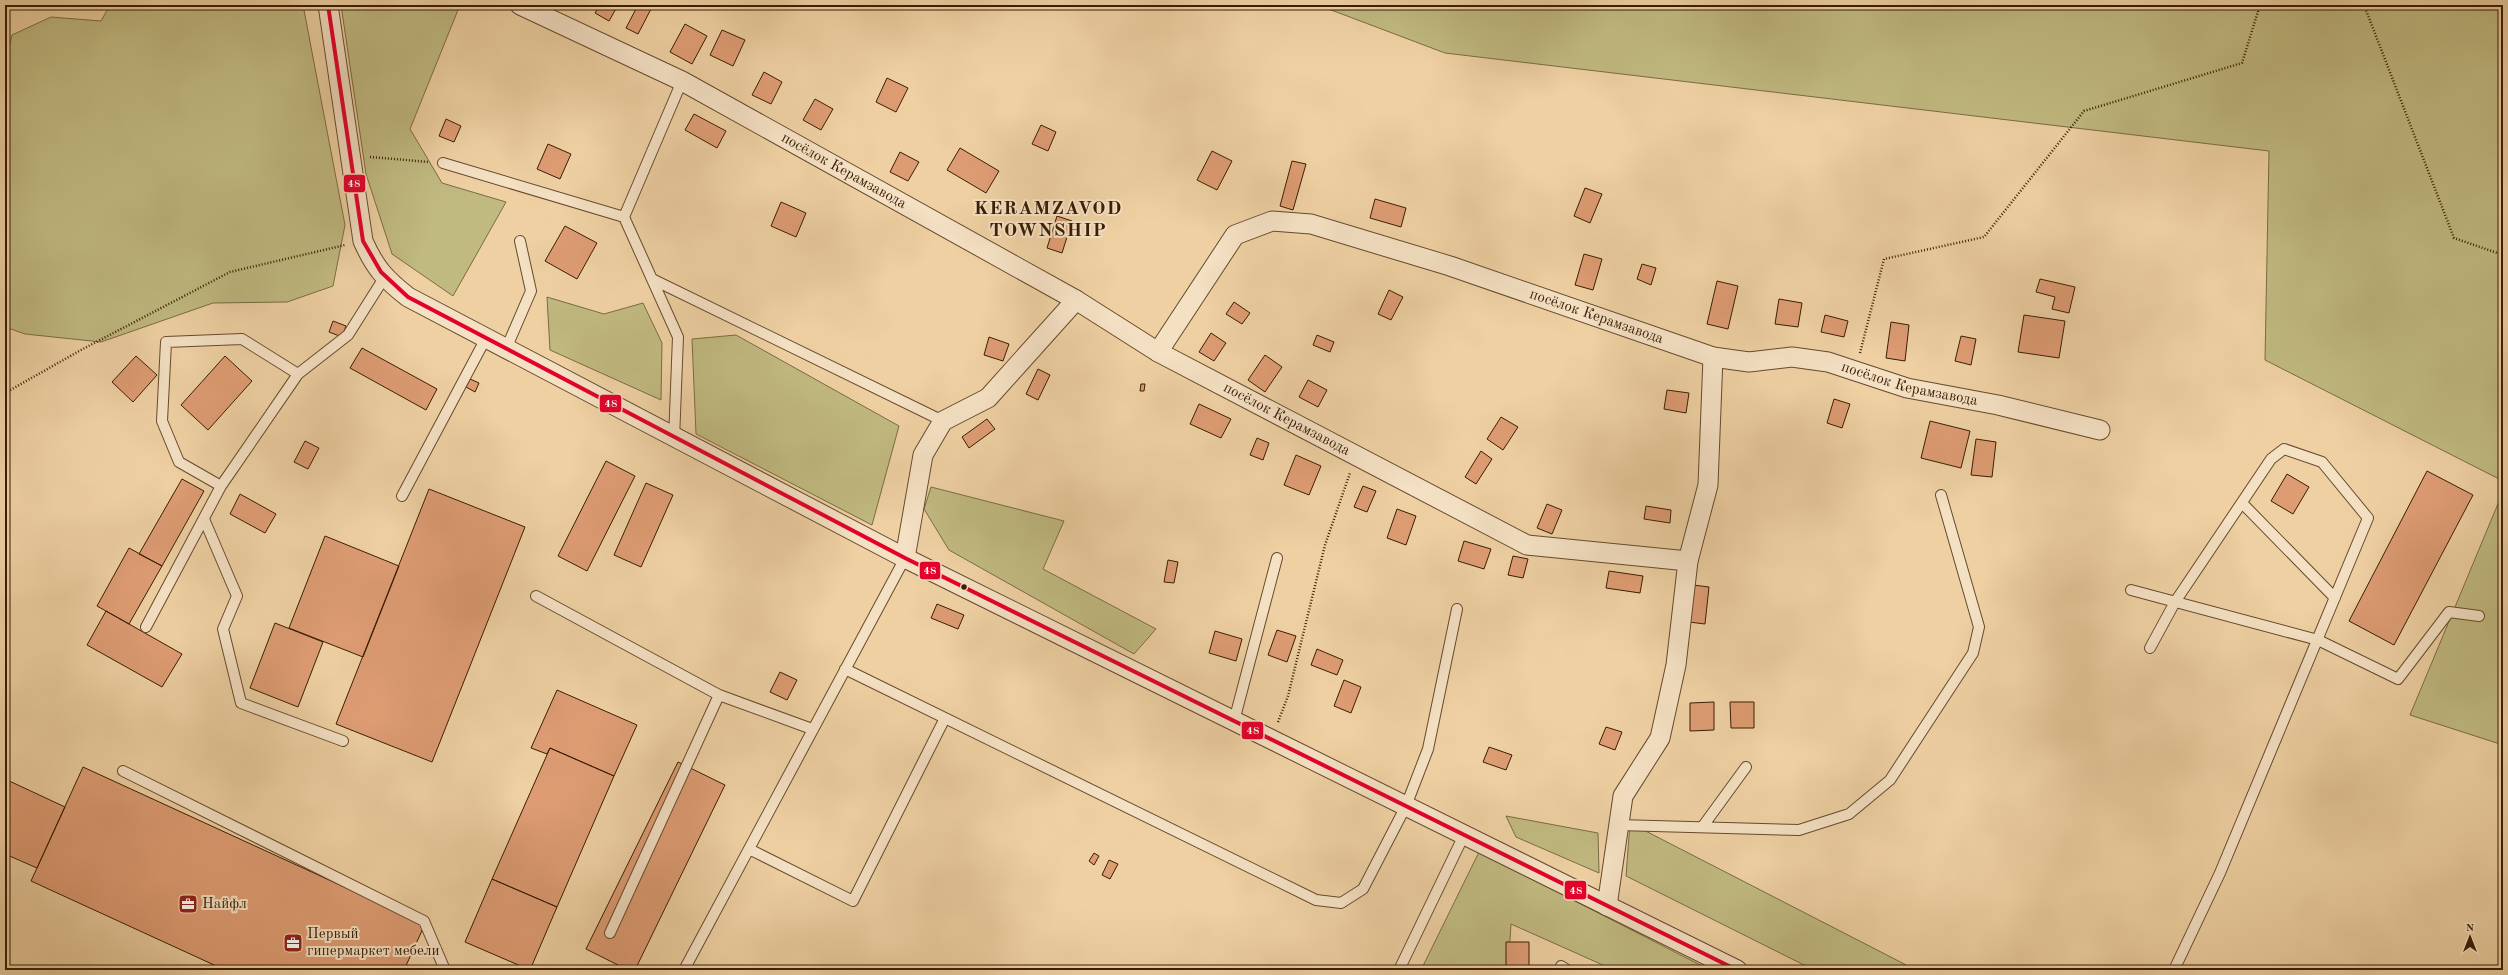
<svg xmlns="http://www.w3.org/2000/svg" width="2508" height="975" font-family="'Old Standard TT',serif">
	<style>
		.green { fill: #c0b980; stroke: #7c6b42 }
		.building { fill: #de9c73; stroke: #391d04 }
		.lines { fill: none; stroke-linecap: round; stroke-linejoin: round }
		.lane-casing { stroke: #664a2c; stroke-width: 12 }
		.street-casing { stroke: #664a2c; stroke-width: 21 }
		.path { stroke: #391d04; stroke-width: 2.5; stroke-dasharray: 1 2; stroke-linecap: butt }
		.lane { stroke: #f4e0c3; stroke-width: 10 }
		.street { stroke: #f4e0c3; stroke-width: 19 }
		.bus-1-casing { stroke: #f4e0c3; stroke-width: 7 }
		.bus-1 { stroke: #e4002b; stroke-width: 4 }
		.bus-dot { fill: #391d04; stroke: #f4e0c3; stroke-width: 1.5 }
		.labels { text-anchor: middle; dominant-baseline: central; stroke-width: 4; stroke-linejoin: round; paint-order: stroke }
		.street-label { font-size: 15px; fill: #391d04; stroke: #f4e0c3 }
		.poi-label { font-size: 15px; fill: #391d04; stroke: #f4e0c3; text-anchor: start }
		.district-label { font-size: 19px; font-weight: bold; letter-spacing: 1px; fill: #391d04; stroke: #f4e0c3 }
		.line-badge { stroke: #f4e0c3; stroke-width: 1.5 }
		.badge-label { font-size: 11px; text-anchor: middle; font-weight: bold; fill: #fff }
	</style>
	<rect width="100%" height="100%" fill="#eed0a2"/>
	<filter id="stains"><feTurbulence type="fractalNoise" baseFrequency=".005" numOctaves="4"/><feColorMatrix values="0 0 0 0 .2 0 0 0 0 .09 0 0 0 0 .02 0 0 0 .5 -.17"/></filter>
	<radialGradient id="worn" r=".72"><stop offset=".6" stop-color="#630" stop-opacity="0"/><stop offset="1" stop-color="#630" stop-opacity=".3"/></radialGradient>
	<!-- green -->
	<path class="green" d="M110 5H303L345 225 333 286 287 302 213 303 101 342 25 334 5 327V62L12 35 51 17 101 21Z
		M341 5H460L410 129 442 183 506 202 453 296 392 254 366 174Z
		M1318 5H2503V481L2265 360 2269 151 1445 53Z
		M547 297 604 314 643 303 662 343 661 400 550 350Z
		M736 335 899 426 872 525 696 434 692 339Z
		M931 487 1064 521 1043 569 1156 629 1134 654 949 550 924 509Z
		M2500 499H2503V745L2410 715Z
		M1506 816 1598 833 1599 873 1516 837Z
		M1630 823 1916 970H1814L1626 876Z
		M1479 852 1710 970H1614L1511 924 1508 970H1421Z"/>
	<!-- building -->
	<path class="building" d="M600 5H618L609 21 595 13Z
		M638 5 651 9 638 34 626 28Z
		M685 24 707 36 692 64 670 52Z
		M722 30 745 40 733 66 710 55Z
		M764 72 782 82 771 104 752 95Z
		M887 78 908 88 896 112 876 102Z
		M815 99 833 109 821 130 803 120Z
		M694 114 726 131 717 148 685 130Z
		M446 119 461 126 454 142 439 136Z
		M1041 125 1056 132 1048 151 1032 144Z
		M548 144 571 154 560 179 537 169Z
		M960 148 999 171 986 193 947 170Z
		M1212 151 1232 161 1217 190 1197 180Z
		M900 152 919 162 908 181 890 172Z
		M1292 161 1306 164 1293 210 1280 206Z
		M1585 188 1602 194 1590 223 1574 216Z
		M1375 199 1406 208 1401 227 1370 218Z
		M781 202 806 213 796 237 771 226Z
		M1057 216 1072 221 1062 253 1047 248Z
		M565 226 597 243 577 279 545 261Z
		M1584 254 1602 259 1593 290 1575 285Z
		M1642 264 1656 268 1651 285 1637 279Z
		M2040 279 2075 287 2069 313 2052 309 2055 297 2036 292Z
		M1717 281 1738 286 1728 329 1707 324Z
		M1389 290 1403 297 1391 320 1378 314Z
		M1779 299 1802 303 1798 327 1775 324Z
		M1234 302 1250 313 1242 324 1226 314Z
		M1825 315 1848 321 1844 337 1821 332Z
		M2024 315 2065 321 2059 358 2018 352Z
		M333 321 346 326 342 337 329 332Z
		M1891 322 1909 325 1905 361 1886 358Z
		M1211 333 1226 343 1214 361 1199 352Z
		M1317 335 1334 342 1330 352 1313 345Z
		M1961 336 1976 339 1971 365 1955 361Z
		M989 337 1009 344 1003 361 984 355Z
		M362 348 437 389 426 410 350 368Z
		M1265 355 1282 367 1265 392 1248 380Z
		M136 356 157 375 133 402 112 382Z
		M225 356 252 381 208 430 181 405Z
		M1038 369 1050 375 1038 400 1026 394Z
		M470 379 479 383 475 392 466 387Z
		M1308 380 1327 390 1318 407 1299 397Z
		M1141 384H1145L1144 391H1140Z
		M1667 390 1689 393 1686 413 1664 409Z
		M1834 399 1850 404 1842 428 1827 423Z
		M1199 404 1231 419 1221 438 1190 424Z
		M1501 417 1518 427 1503 450 1487 439Z
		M987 419 995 429 969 448 962 437Z
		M1930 421 1970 431 1961 468 1921 458Z
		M1257 438 1269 443 1263 460 1250 455Z
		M1976 439 1996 442 1992 477 1971 475Z
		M305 441 319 448 308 469 294 462Z
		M1481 451 1492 459 1476 484 1465 477Z
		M1296 455 1321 466 1309 495 1284 485Z
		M606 461 635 476 587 571 558 556Z
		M2427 471 2473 495 2394 645 2349 621Z
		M2287 474 2309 487 2293 514 2271 501Z
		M182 479 204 491 162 566 139 554Z
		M646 483 673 495 641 567 614 555Z
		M1363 486 1376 491 1367 512 1354 507Z
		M429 489 525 527 432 762 336 724Z
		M240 494 276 514 265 533 230 514Z
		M1547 504 1562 510 1552 534 1537 528Z
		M1646 506 1671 510 1670 523 1644 519Z
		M1397 509 1416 516 1406 545 1387 538Z
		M325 536 399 566 363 657 289 628Z
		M1464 541 1491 549 1484 569 1458 561Z
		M129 548 162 566 129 624 97 606Z
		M1513 556 1528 559 1523 578 1508 575Z
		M1168 560 1178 562 1174 583 1164 582Z
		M1609 571 1643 576 1640 593 1606 588Z
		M1693 585 1709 587 1705 624 1689 622Z
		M937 604 964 615 958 629 931 618Z
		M106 611 182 654 162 687 87 645Z
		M275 623 323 642 298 707 250 688Z
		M1277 630 1296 636 1287 662 1268 655Z
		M1215 631 1242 639 1236 661 1209 653Z
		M1317 649 1343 660 1337 675 1311 665Z
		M780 672 797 680 787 700 770 692Z
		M1344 680 1361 687 1351 713 1334 706Z
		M557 690 637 725 614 776 550 748 547 754 531 748Z
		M1714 702V730L1690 731V703Z
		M1730 702H1754V728H1731Z
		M1606 727 1622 732 1615 750 1599 744Z
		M1489 747 1512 755 1506 770 1483 762Z
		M550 748 614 776 557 907 492 879Z
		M678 762 725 785 635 970H628L586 949Z
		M83 767 425 924 404 970H225L31 881Z
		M5 779 65 807 37 868 5 854Z
		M1094 853 1099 856 1094 865 1089 861Z
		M1109 860 1118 864 1110 879 1102 875Z
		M492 879 557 907 530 970 465 942Z
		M1506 942H1529V970H1506Z"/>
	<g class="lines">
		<defs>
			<path id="lane" d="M443 163 624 217
				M652 279 943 421
				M506 349 531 291 520 241
				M674 439 678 337 624 217 682 81
				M221 486 179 462 162 421 166 342 242 339 298 374
				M402 496 486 338
				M2242 503 2335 598
				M204 519 237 596 223 629 241 703 343 741
				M2131 590 2318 640 2398 679 2449 612 2479 616
				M536 596 719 695 812 729
				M146 627 221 486 298 374 348 335 384 278
				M2150 648 2175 602 2271 459 2284 449 2322 462 2368 518 2220 873 2174 970
				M845 669 1316 900 1341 903 1363 889 1406 806 1428 749 1457 609
				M1234 721 1277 558
				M123 771 424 921 445 970
				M1618 825 1799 830 1849 814 1890 780 1973 653 1979 627 1941 495
				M1703 826 1746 767
				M749 849 853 901 945 718
				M610 933 719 695
				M684 970 905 558
				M1399 970 1464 835
				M1560 970 1561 966 1567 970"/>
			<g id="street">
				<path d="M328 5 363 241C375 268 385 279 408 297L905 558 1737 970"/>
				<path id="s1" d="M520 5 682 81 1076 300 1158 352 1527 545 1688 561"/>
				<path id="s2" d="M1158 352 1235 235 1272 221 1311 224 1450 266 1713 357 1749 362 1792 357 1828 362 1907 388 1998 405 2100 430"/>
				<path d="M905 558 923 455 943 421 988 398 1076 300"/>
				<path d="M1607 906 1623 796 1660 738 1676 665 1688 561 1708 485 1713 357"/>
			</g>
		</defs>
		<!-- lane casing -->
		<use href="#lane" class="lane-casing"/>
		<!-- street casing -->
		<use href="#street" class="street-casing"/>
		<!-- path -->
		<path class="path" d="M2364 5 2454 238 2503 255
			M370 157 429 162
			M1860 353 1884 259 1984 237 2084 111 2242 63 2260 5
			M5 393 81 350 230 272 345 245
			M1278 722 1288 696 1325 545 1350 473"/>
		<!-- lane -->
		<use href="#lane" class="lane"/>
		<!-- street -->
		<use href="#street" class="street"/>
		<defs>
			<path id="bus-1" d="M328 5 363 241 381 272 408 297 905 558 1737 970"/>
		</defs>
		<!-- bus-1 casing -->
		<use href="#bus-1" class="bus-1-casing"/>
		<!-- bus-1 -->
		<use href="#bus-1" class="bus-1"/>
	</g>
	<!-- icons -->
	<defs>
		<symbol id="office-square" viewBox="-11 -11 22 22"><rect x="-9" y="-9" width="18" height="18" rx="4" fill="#8f2418" stroke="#f4e0c3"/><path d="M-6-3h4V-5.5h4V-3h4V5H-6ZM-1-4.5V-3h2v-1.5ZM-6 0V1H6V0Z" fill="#fff"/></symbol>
	</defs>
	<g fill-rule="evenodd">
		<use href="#office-square" x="177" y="893" width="22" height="22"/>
		<use href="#office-square" x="282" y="932" width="22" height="22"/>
	</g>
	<!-- markers -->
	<circle class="bus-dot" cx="964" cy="587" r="3.5"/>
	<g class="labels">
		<!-- street labels -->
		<g class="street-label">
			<text stroke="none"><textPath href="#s1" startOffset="364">посёлок Керамзавода</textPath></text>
			<text stroke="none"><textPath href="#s2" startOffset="519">посёлок Керамзавода</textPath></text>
			<text stroke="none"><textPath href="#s2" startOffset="843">посёлок Керамзавода</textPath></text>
			<text stroke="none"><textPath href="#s1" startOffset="872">посёлок Керамзавода</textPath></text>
		</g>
		<!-- poi labels -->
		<g class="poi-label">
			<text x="202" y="904">Найфл</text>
			<text x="307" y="934">Первый<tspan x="307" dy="17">гипермаркет мебели</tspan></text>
		</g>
		<!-- district labels -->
		<g class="district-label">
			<text x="1048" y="209">KERAMZAVOD<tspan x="1048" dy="22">TOWNSHIP</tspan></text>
		</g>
	</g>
	<g class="line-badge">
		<rect x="343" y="174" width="23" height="19" rx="4" fill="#e4002b"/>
		<rect x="599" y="394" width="23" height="19" rx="4" fill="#e4002b"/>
		<rect x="919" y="561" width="22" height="19" rx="4" fill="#e4002b"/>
		<rect x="1241" y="721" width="23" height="19" rx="4" fill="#e4002b"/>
		<rect x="1564" y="880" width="23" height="20" rx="4" fill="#e4002b"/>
	</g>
	<g class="badge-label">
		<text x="354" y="187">48</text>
		<text x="611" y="407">48</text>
		<text x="930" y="574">48</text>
		<text x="1253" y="734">48</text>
		<text x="1576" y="894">48</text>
	</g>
	<!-- margin -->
	<rect width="2508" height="975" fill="none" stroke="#eed0a2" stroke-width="20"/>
	<rect x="6" y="6" width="2496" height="963" fill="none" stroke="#391d04" stroke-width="2"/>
	<rect x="10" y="10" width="2488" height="955" fill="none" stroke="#391d04"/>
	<!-- north arrow -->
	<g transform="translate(2470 937)" stroke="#f4e0c3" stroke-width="3" paint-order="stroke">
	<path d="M0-3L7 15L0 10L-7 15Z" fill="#391d04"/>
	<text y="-6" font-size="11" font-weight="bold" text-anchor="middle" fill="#391d04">N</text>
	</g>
	<rect width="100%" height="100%" filter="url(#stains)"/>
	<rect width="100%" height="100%" fill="url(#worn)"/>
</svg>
